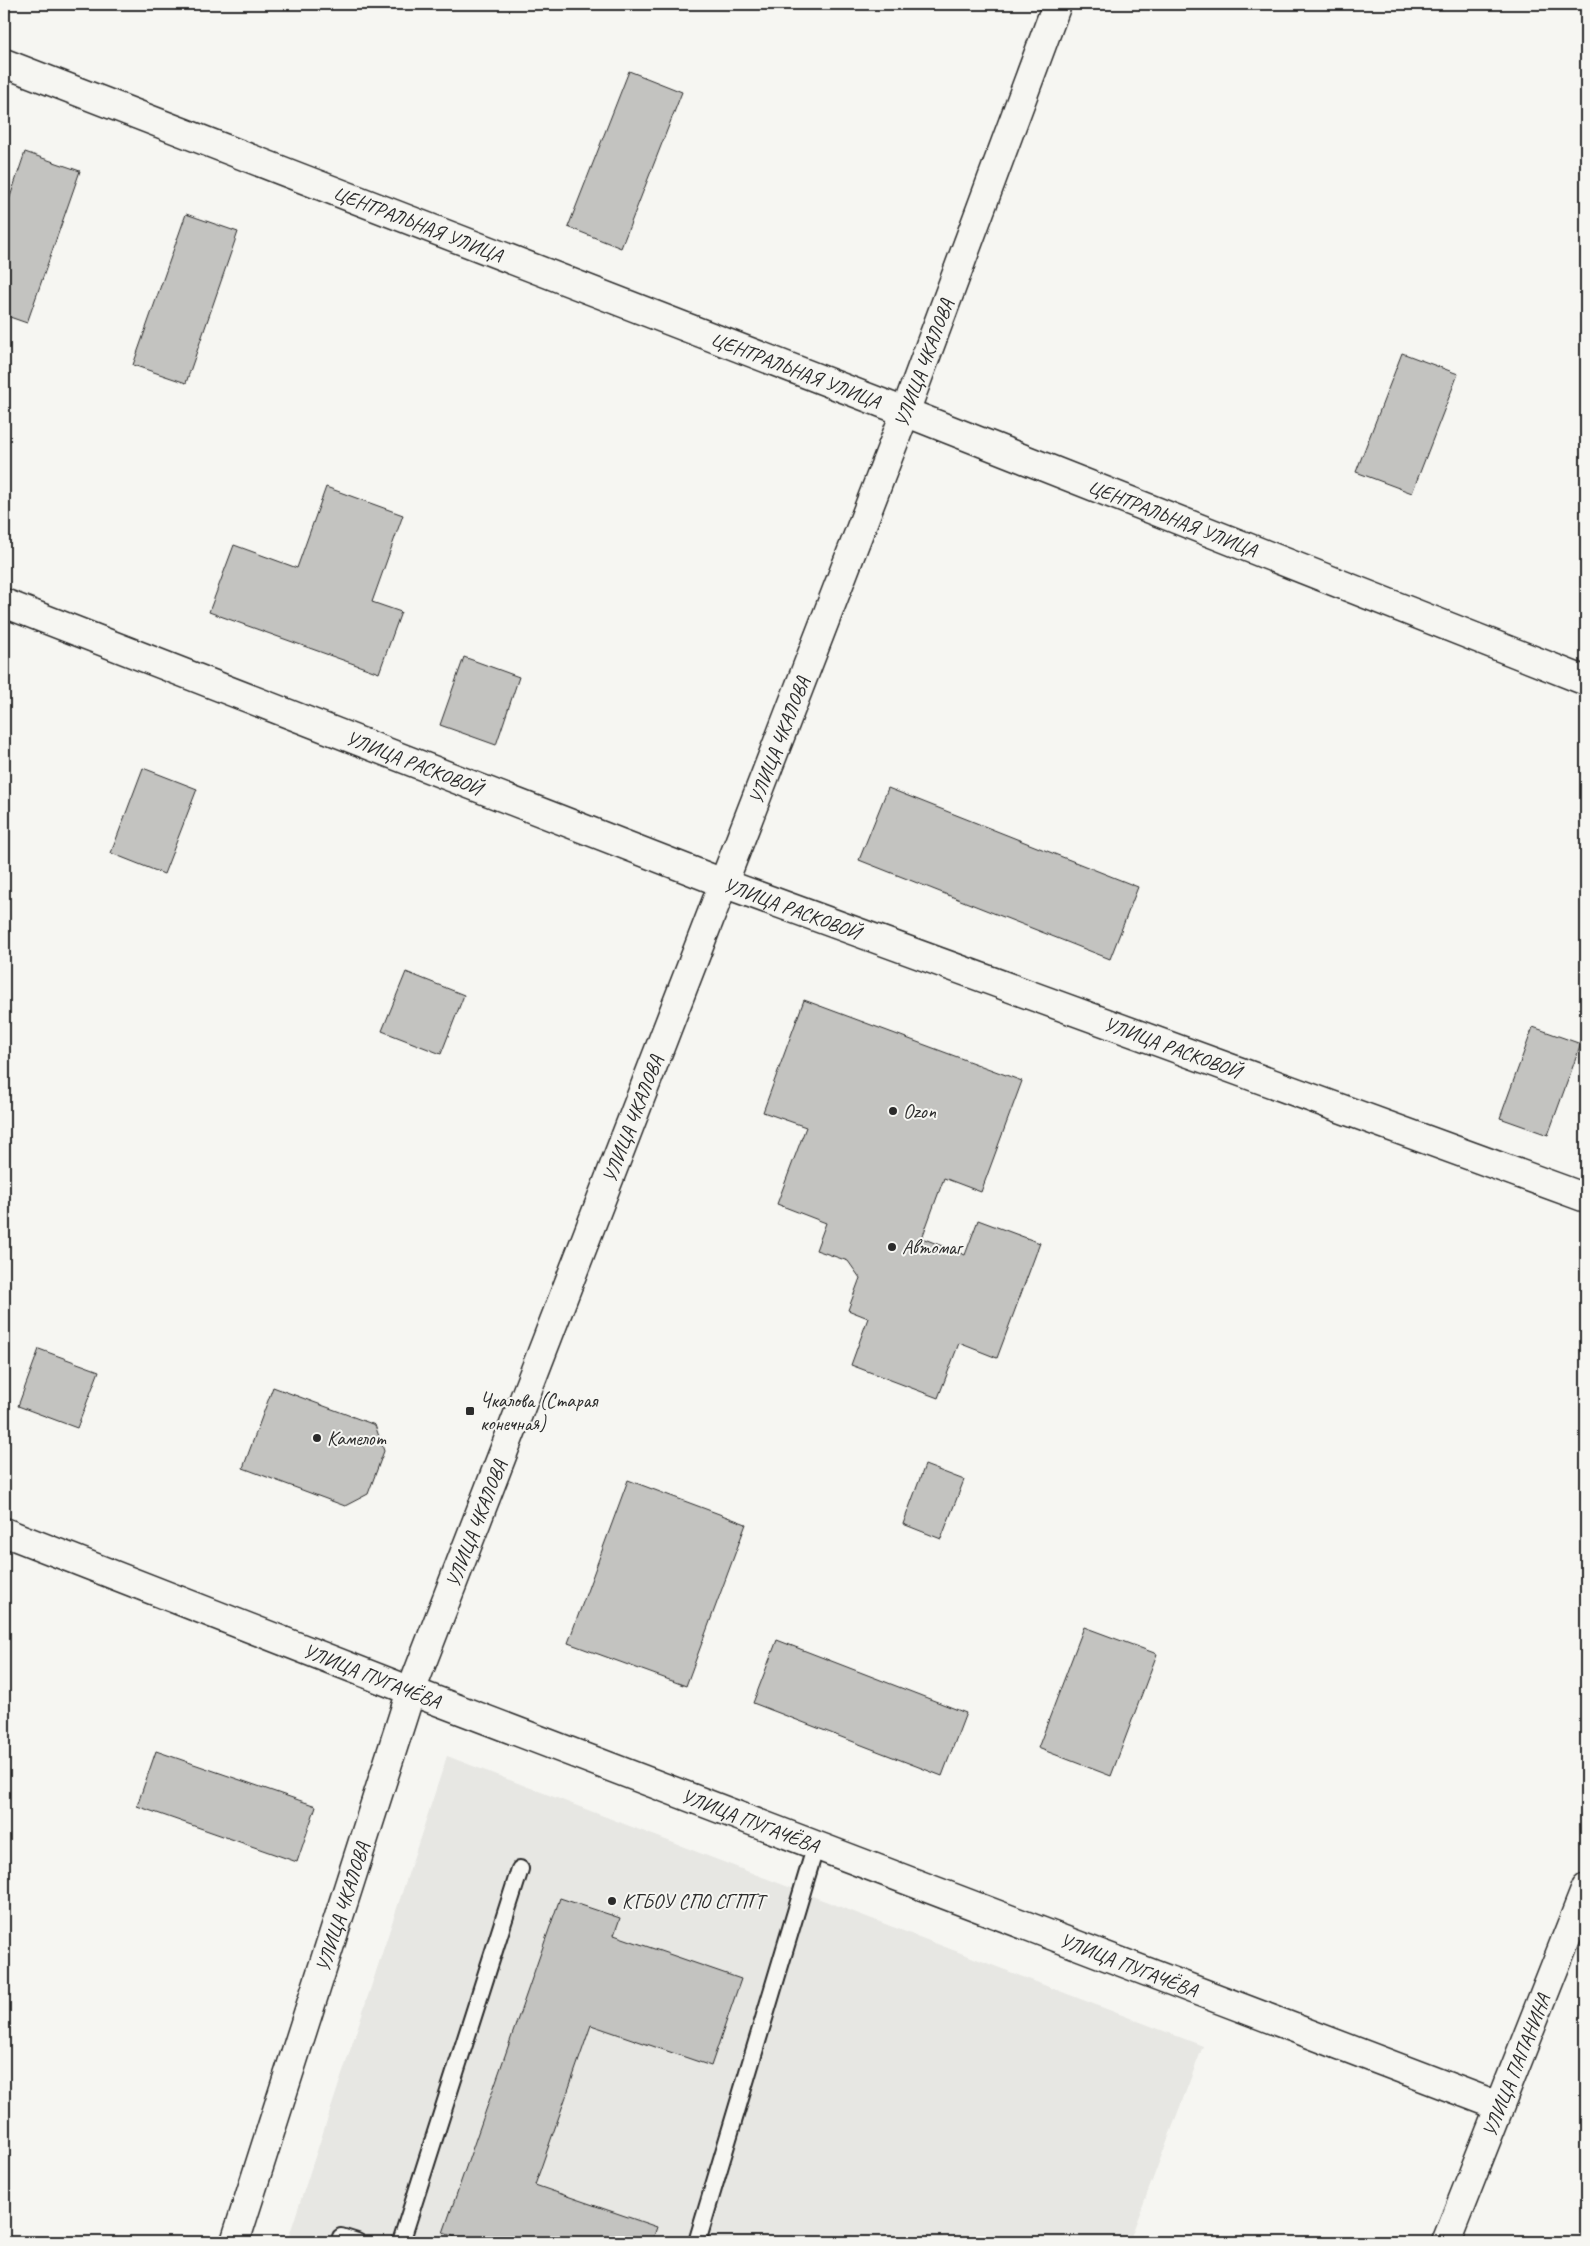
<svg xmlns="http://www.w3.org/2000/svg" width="1590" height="2246" font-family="Caveat,sans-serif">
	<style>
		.built { fill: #e7e7e3 }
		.building { fill: #c3c3c0; stroke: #2b2b2b }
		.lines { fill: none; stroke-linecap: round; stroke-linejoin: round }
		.service-casing { stroke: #2b2b2b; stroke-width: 20 }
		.minor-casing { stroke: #2b2b2b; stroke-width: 31 }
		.tertiary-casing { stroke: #2b2b2b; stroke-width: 31 }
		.service { stroke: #f6f6f2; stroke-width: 16 }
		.minor { stroke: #f6f6f2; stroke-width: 28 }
		.tertiary { stroke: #f6f6f2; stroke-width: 28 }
		.poi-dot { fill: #2b2b2b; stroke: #f6f6f2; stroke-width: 2 }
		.labels { text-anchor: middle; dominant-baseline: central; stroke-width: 4; stroke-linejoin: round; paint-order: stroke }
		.street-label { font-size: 20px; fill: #2b2b2b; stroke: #f6f6f2 }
		.poi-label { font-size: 20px; fill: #2b2b2b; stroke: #f6f6f2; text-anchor: start }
	</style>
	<rect width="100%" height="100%" fill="#f6f6f2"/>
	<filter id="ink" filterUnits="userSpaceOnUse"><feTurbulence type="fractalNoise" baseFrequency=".02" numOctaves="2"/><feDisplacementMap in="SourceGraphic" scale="10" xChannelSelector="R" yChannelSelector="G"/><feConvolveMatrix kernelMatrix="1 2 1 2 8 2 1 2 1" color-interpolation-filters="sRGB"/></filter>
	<g filter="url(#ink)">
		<!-- built -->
		<path class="built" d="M447 1756 1203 2046 1129 2242H287Z"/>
		<!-- building -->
		<path class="building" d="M629 71 682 92 621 248 568 227Z
			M25 152 80 171 27 323 4 315V215Z
			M186 214 238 232 186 383 133 365Z
			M1402 353 1458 374 1412 493 1356 472Z
			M326 487 403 515 372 602 401 612 379 673 209 612 234 545 297 568Z
			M464 657 519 677 496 745 440 725Z
			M143 768 197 789 164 874 111 853Z
			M888 788 1138 887 1110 959 859 860Z
			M406 972 464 995 441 1054 382 1031Z
			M804 1000 1022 1081 981 1192 944 1178 922 1238 965 1255 978 1220 1040 1243 997 1358 959 1343 938 1398 851 1365 868 1318 848 1310 860 1278 848 1261 816 1250 826 1223 777 1204 806 1127 763 1112Z
			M1533 1027 1581 1044 1548 1135 1500 1118Z
			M39 1349 99 1371 77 1428 18 1406Z
			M273 1387 375 1425 384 1451 368 1494 345 1506 243 1468Z
			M925 1465 964 1480 941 1539 903 1524Z
			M628 1480 746 1524 686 1686 568 1643Z
			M1084 1627 1157 1654 1111 1776 1038 1748Z
			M777 1640 966 1713 942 1776 753 1703Z
			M156 1751 316 1806 297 1862 137 1806Z
			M560 1898 620 1918 614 1935 741 1979 711 2066 591 2025 535 2185 657 2227 652 2242H471L443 2233Z"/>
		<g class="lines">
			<defs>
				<path id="service" d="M341 2237 357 2242
					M401 2242 520 1869
					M697 2242 816 1845"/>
				<g id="minor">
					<path id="s1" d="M4 63 905 412 1586 681"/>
					<path id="s2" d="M4 603 723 883 1586 1198"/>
					<path id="s3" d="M4 1532 411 1691 1499 2106"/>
					<path id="s4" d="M1446 2242 1586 1888"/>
				</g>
				<g id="tertiary">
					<path id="s5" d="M235 2242 411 1691 894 442 1057 4"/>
				</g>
			</defs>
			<!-- service casing -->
			<use href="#service" class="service-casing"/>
			<!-- minor casing -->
			<use href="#minor" class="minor-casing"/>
			<!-- tertiary casing -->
			<use href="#tertiary" class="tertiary-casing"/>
			<!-- service -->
			<use href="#service" class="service"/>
			<!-- minor -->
			<use href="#minor" class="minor"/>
			<!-- tertiary -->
			<use href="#tertiary" class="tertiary"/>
		</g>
	</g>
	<!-- markers -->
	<g class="poi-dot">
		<circle cx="893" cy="1111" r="5"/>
		<circle cx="892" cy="1247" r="5"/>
		<rect x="465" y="1406" width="10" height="10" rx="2.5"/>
		<circle cx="317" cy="1438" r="5"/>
		<circle cx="612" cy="1901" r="5"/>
	</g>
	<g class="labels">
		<!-- street labels -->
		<g class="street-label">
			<text stroke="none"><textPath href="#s1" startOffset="444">ЦЕНТРАЛЬНАЯ УЛИЦА</textPath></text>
			<text stroke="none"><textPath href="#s5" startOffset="2002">УЛИЦА ЧКАЛОВА</textPath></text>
			<text stroke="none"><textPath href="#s1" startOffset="849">ЦЕНТРАЛЬНАЯ УЛИЦА</textPath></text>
			<text stroke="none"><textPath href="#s1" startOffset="1254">ЦЕНТРАЛЬНАЯ УЛИЦА</textPath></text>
			<text stroke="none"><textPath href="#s5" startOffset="1598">УЛИЦА ЧКАЛОВА</textPath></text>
			<text stroke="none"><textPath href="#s2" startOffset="440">УЛИЦА РАСКОВОЙ</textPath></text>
			<text stroke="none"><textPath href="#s2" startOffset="845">УЛИЦА РАСКОВОЙ</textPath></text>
			<text stroke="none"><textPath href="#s2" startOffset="1250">УЛИЦА РАСКОВОЙ</textPath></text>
			<text stroke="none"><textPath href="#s5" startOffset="1192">УЛИЦА ЧКАЛОВА</textPath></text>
			<text stroke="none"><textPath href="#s5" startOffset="758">УЛИЦА ЧКАЛОВА</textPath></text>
			<text stroke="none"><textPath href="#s3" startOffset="395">УЛИЦА ПУГАЧЁВА</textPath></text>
			<text stroke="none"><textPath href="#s3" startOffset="800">УЛИЦА ПУГАЧЁВА</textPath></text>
			<text stroke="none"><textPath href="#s5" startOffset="352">УЛИЦА ЧКАЛОВА</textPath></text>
			<text stroke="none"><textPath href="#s3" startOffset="1205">УЛИЦА ПУГАЧЁВА</textPath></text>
			<text stroke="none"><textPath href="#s4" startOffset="190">УЛИЦА ПАПАНИНА</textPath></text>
		</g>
		<!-- poi labels -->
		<g class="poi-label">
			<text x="903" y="1111">Ozon</text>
			<text x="902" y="1247">Автомаг</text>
			<text x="480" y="1400">Чкалова (Старая<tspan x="480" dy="23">конечная)</tspan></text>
			<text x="327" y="1438">Камелот</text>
			<text x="622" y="1901">КГБОУ СПО СГПТТ</text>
		</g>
	</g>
	<!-- margin -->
	<rect width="1590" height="2246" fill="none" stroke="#f6f6f2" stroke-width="20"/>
	<rect x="10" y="10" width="1570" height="2226" fill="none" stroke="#2b2b2b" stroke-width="2" filter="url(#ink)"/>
</svg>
